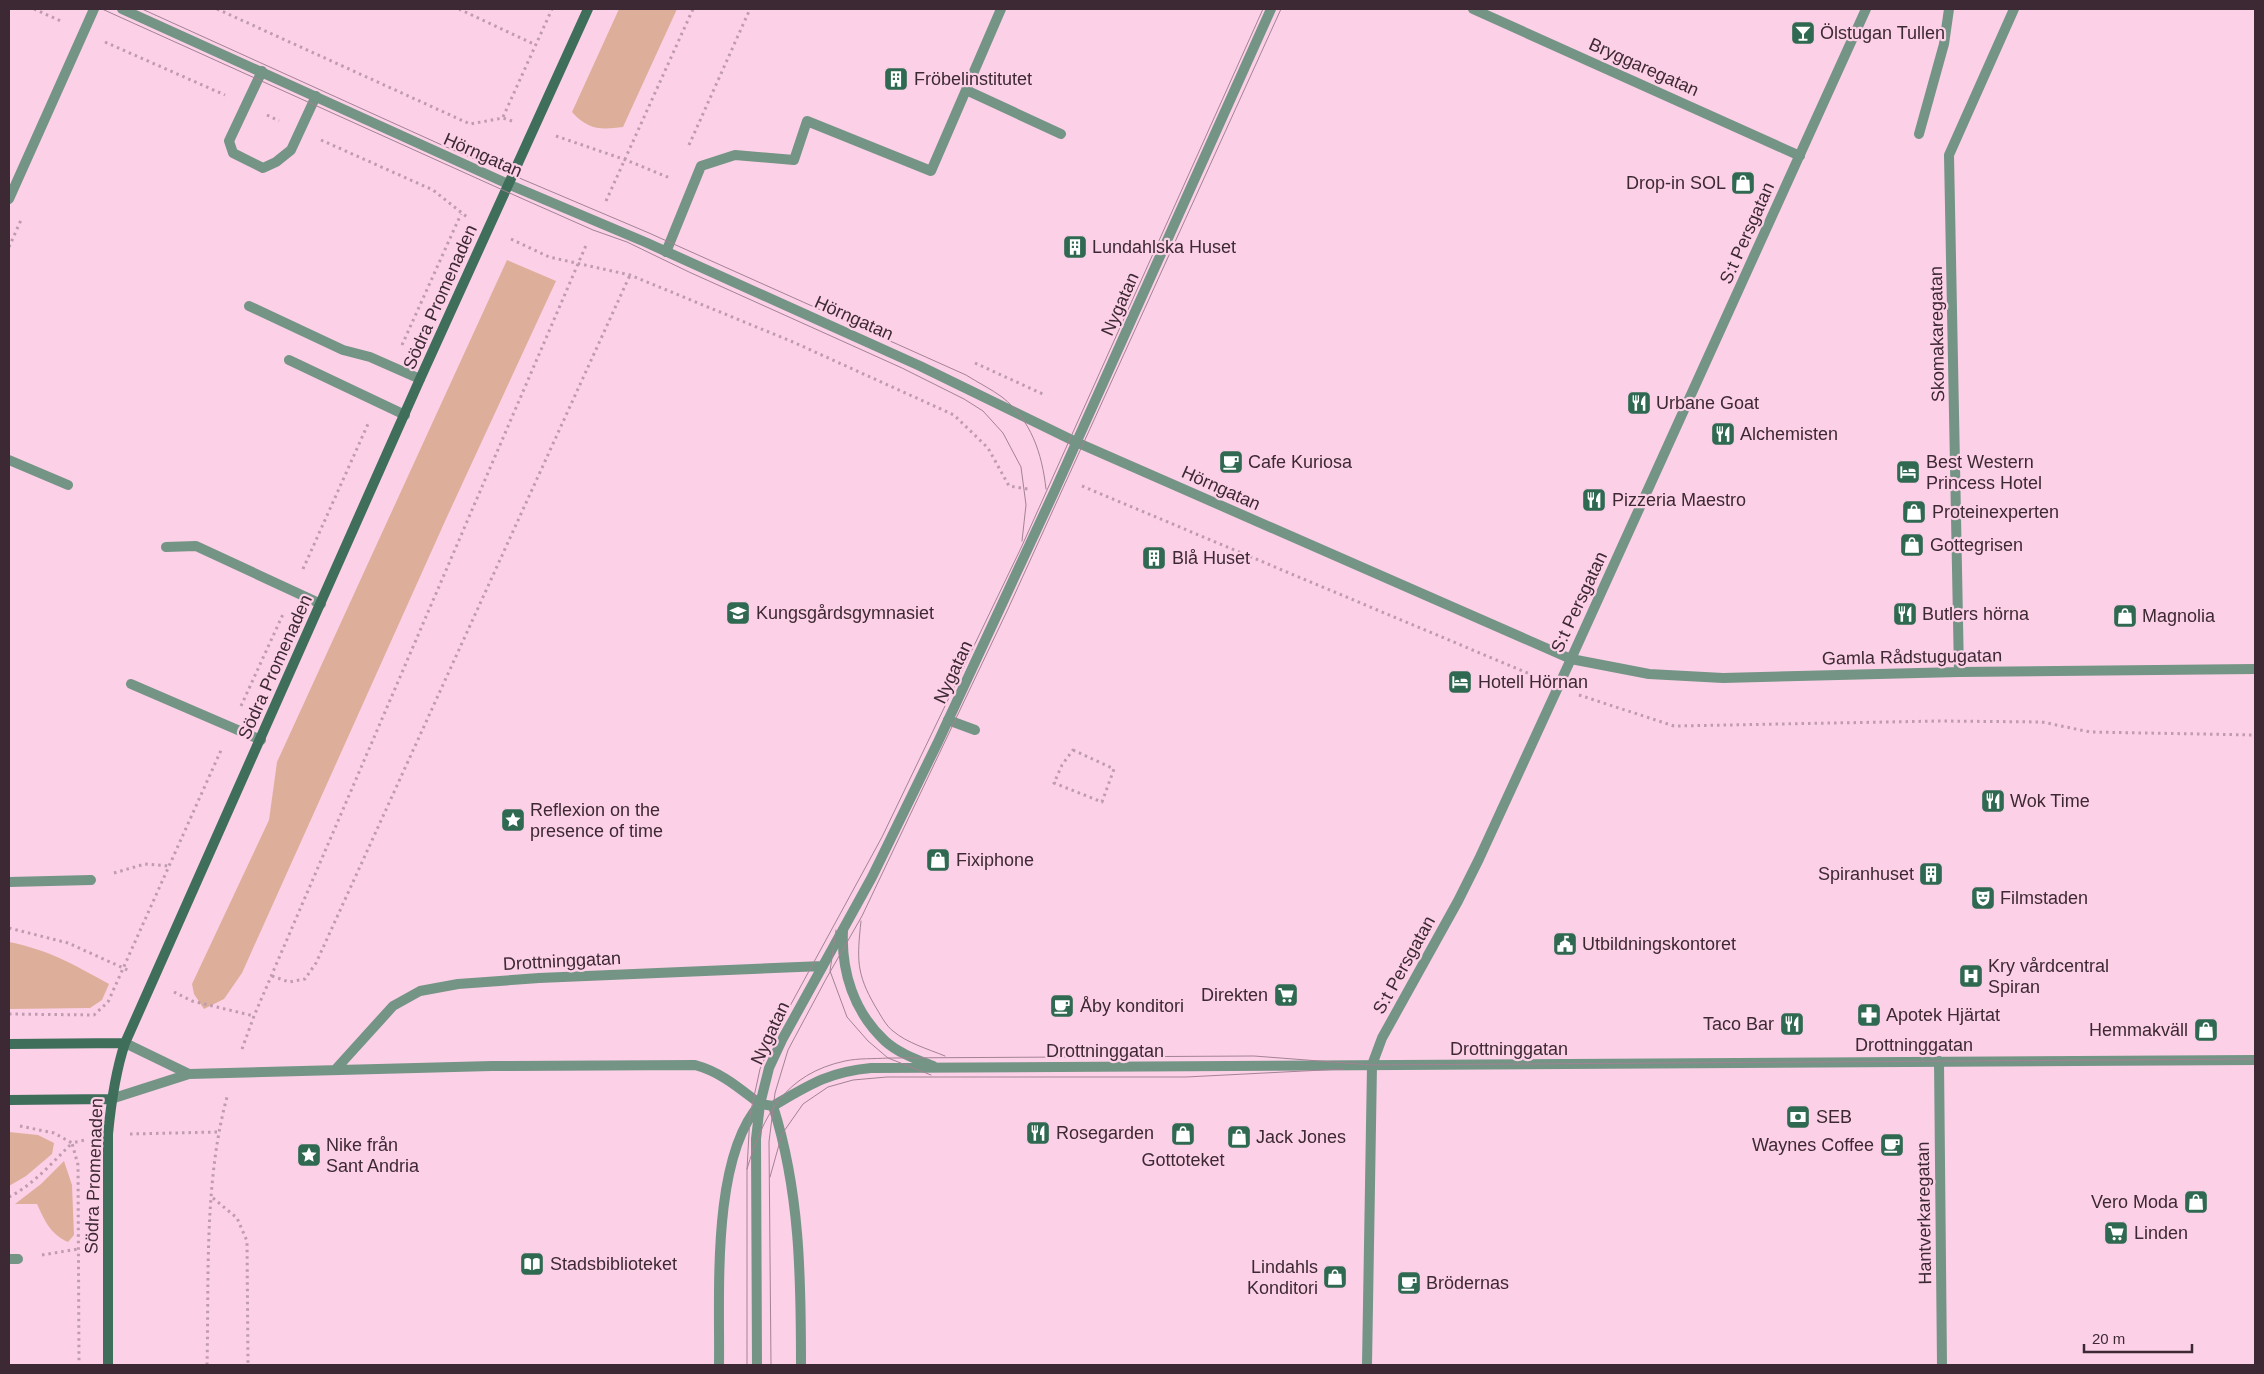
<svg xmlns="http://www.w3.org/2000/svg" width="2264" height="1374" font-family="Helvetica,sans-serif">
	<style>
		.green { fill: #ddaf9b }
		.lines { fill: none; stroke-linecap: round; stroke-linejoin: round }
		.path { stroke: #bf9bae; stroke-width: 3; stroke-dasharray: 2.5 4; stroke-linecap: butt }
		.lane { stroke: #749485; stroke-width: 10 }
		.street { stroke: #749485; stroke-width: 10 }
		.secondary { stroke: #3f6f5b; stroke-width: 10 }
		.tram { stroke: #a38294; stroke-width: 1 }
		.labels { text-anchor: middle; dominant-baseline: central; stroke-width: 4.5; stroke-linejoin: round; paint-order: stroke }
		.poi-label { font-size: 18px; fill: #3d2934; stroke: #fcd0e7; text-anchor: start }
		.street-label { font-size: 18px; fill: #3d2934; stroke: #fcd0e7 }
	</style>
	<rect width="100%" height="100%" fill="#fcd0e7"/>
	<!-- green -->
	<path class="green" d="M619 9H677L623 127C601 130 588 130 572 112Z
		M507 260 556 281 446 519 242 973 224 999 204 1009 194 994 192 984 269 820 277 762Z
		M9 942C49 950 73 964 109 984L102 1000 90 1008 9 1009Z
		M9 1132 38 1135 54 1143 52 1154 26 1176 9 1186Z
		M64 1161 72 1185 74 1235 68 1242C50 1234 45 1221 37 1204H15L41 1184Z"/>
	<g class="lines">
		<!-- path -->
		<path class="path" d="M34 9 63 22
			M217 9 470 124 503 118 512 121
			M459 9 536 45
			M105 42 225 95
			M267 115 279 121
			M503 117 552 9
			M556 136 626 160 670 178
			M321 140 433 190 467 217
			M689 145 750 9
			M606 201 693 9
			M511 239 549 257 630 275 793 342 954 415 988 448 1009 486 1028 489
			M9 247 21 220
			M402 345 461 214
			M975 363 1045 395
			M1082 486 1537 677
			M303 569 368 424
			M1579 695 1674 726 1940 721 2042 722 2090 732 2255 735
			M241 706 284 612
			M1073 750 1114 769 1102 802 1054 783 1062 765Z
			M114 873 145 864 169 866
			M9 928 68 943 130 971
			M272 976 289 982 305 979 316 963 630 275
			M174 992 192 1001 254 1016
			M9 1014 94 1015 108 1002 222 748
			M242 1049 254 1016 587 243
			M20 1126 54 1133 72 1143 85 1140
			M130 1134 217 1132
			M9 1197C33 1185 53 1162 72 1143L78 1165 79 1365
			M213 1198 237 1218 247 1241 248 1365
			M42 1255 78 1249
			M207 1365C209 1278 204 1182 227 1097"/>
		<!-- lane -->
		<path class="lane" d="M262 71 229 141 233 153 263 168 276 162 291 150 316 96
			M966 90 1061 134
			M1919 134 1944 44 1949 9
			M666 252 701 166 735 155 794 160 807 121 931 171 1001 9
			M249 306 343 350 370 357 420 379
			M289 360 405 415
			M9 460 68 485
			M166 547 196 546 321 604
			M131 684 261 740
			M948 720 975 730
			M843 930C841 972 854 1012 885 1041 898 1053 918 1060 933 1066
			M773 1106C809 1085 828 1072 871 1068L2255 1060
			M773 1106C800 1191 801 1277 801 1365
			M719 1365C720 1294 711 1158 760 1104L773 1106"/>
		<!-- street -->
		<path class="street" d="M122 9 508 184 645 242 920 366 1076 442 1571 659 1649 674 1723 678 1959 672 2255 669
			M1473 9 1800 156
			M9 199 94 9
			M1959 672 1949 155 2014 9
			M9 882 91 880
			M125 1043 189 1074
			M1939 1061 1942 1365
			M335 1070 393 1006 420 991 458 984 539 978 823 966
			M111 1099 189 1074 492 1066 695 1065C721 1072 739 1088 760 1104
			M9 1259H18
			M757 1365 756 1139 760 1104 769 1068 783 1038 872 877 938 742 1055 490 1271 9
			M1367 1365 1372 1065 1382 1038 1458 901 1479 859 1571 659 1866 9"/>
		<!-- secondary -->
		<path class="secondary" d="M9 1044 125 1043
			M9 1100 111 1099
			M108 1365V1134C111 1103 115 1073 125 1043L420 379 588 9"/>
		<!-- tram -->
		<path class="tram" d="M102 9 505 191 593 230 627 242 689 272 902 368 964 399 983 411 1003 433 1021 467 1026 505 1022 541
			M142 9 444 146 649 233 966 375C977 382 991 389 1002 397 1031 420 1042 453 1046 489
			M861 921C857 959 856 973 875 1006 880 1014 886 1026 893 1031 907 1043 928 1049 945 1056
			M836 930 830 971 847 1017 868 1041 888 1058 931 1075
			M747 1169C763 1115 785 1074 845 1061 859 1058 874 1059 888 1058L1254 1056 1372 1065 2255 1059
			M770 1177 782 1134 803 1104 828 1087 853 1080 887 1077H1186L1343 1069
			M747 1365V1169L750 1115 760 1069 778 1028 882 837 1021 548 1263 9
			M771 1365 769 1142 775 1093 788 1050 826 979 862 916 1008 609 1281 9"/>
	</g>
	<!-- icons -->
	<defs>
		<symbol id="bar-square" viewBox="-11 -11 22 22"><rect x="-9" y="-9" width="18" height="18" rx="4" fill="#2f6951" stroke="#fcd0e7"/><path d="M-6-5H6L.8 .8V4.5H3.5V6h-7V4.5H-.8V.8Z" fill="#fff"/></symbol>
		<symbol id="building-square" viewBox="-11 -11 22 22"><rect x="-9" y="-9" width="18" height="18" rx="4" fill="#2f6951" stroke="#fcd0e7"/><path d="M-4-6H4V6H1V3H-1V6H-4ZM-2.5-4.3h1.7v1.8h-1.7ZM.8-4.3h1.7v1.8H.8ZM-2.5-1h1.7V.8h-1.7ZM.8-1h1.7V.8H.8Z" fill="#fff"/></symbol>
		<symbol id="shop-square" viewBox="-11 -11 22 22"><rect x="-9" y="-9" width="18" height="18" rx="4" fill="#2f6951" stroke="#fcd0e7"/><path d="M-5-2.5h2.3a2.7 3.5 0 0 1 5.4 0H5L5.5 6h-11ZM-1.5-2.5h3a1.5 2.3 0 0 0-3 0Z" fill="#fff"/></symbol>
		<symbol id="restaurant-square" viewBox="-11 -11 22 22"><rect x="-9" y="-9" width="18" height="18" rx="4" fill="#2f6951" stroke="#fcd0e7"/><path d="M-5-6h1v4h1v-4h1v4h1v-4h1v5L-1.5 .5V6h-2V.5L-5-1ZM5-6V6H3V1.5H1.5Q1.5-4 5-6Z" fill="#fff"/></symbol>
		<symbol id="cafe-square" viewBox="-11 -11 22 22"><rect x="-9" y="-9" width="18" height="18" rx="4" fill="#2f6951" stroke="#fcd0e7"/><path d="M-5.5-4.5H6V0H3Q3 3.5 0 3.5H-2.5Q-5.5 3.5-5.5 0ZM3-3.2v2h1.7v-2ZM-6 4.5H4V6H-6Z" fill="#fff"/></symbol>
		<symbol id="hotel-square" viewBox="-11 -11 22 22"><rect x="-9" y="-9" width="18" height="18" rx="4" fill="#2f6951" stroke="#fcd0e7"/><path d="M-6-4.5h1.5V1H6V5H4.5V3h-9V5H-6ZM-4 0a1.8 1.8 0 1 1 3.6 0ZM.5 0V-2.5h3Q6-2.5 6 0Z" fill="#fff"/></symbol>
		<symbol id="school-square" viewBox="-11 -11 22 22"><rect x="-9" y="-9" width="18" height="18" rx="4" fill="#2f6951" stroke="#fcd0e7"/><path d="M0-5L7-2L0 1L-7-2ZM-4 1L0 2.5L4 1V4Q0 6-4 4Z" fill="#fff"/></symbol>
		<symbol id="sight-square" viewBox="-11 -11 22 22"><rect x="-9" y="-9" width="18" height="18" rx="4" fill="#2f6951" stroke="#fcd0e7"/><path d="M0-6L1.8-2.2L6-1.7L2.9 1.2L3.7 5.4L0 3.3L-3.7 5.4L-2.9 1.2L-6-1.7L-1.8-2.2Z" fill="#fff"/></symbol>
		<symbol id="theatre-square" viewBox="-11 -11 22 22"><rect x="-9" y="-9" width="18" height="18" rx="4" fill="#2f6951" stroke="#fcd0e7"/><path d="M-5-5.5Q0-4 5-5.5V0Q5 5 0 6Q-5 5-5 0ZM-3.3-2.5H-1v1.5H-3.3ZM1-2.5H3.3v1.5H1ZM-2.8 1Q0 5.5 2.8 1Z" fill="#fff"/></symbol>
		<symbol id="civic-square" viewBox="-11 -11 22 22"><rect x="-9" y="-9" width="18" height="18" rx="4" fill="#2f6951" stroke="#fcd0e7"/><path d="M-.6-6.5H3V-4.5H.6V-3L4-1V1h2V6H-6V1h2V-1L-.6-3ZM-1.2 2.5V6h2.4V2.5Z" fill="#fff"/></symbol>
		<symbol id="hospital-square" viewBox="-11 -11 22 22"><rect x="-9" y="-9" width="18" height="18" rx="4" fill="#2f6951" stroke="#fcd0e7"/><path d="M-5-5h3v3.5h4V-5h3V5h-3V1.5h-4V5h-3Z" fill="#fff"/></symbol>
		<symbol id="supermarket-square" viewBox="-11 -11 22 22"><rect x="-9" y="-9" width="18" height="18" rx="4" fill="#2f6951" stroke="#fcd0e7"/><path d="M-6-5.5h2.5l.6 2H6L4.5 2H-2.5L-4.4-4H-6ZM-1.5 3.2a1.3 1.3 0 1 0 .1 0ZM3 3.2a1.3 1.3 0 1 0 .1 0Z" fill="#fff"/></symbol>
		<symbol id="pharmacy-square" viewBox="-11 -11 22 22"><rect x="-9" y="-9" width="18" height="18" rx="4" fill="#2f6951" stroke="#fcd0e7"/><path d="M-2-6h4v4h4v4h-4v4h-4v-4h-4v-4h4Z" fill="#fff"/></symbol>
		<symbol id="bank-square" viewBox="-11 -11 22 22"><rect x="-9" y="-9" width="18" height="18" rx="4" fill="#2f6951" stroke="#fcd0e7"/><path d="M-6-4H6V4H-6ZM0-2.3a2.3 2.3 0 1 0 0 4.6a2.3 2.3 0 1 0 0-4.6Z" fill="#fff"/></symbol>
		<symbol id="library-square" viewBox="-11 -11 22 22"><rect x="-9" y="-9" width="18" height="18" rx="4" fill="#2f6951" stroke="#fcd0e7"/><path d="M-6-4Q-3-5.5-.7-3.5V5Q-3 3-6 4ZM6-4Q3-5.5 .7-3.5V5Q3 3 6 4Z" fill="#fff"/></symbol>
	</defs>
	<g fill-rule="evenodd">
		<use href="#bar-square" x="1789" y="19" width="28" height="28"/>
		<use href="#building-square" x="882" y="65" width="28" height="28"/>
		<use href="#shop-square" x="1729" y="169" width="28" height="28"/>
		<use href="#building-square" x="1061" y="233" width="28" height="28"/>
		<use href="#restaurant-square" x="1625" y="389" width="28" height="28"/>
		<use href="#restaurant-square" x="1709" y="420" width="28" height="28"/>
		<use href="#cafe-square" x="1217" y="448" width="28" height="28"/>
		<use href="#hotel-square" x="1894" y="458" width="28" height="28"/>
		<use href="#restaurant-square" x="1580" y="486" width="28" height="28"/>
		<use href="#shop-square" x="1900" y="498" width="28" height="28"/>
		<use href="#shop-square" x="1898" y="531" width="28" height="28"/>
		<use href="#building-square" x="1140" y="544" width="28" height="28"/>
		<use href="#school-square" x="724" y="599" width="28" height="28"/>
		<use href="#restaurant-square" x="1891" y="600" width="28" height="28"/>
		<use href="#shop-square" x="2111" y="602" width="28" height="28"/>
		<use href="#hotel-square" x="1446" y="668" width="28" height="28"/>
		<use href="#restaurant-square" x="1979" y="787" width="28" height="28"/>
		<use href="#sight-square" x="499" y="806" width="28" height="28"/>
		<use href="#shop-square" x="924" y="846" width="28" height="28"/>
		<use href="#building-square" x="1917" y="860" width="28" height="28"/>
		<use href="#theatre-square" x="1969" y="884" width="28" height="28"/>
		<use href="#civic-square" x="1551" y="930" width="28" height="28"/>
		<use href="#hospital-square" x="1957" y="962" width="28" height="28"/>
		<use href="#supermarket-square" x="1272" y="981" width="28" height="28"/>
		<use href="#cafe-square" x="1048" y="992" width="28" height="28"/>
		<use href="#pharmacy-square" x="1855" y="1001" width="28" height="28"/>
		<use href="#restaurant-square" x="1778" y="1010" width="28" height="28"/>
		<use href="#shop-square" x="2192" y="1016" width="28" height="28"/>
		<use href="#bank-square" x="1784" y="1103" width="28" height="28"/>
		<use href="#restaurant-square" x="1024" y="1119" width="28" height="28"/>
		<use href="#shop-square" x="1169" y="1120" width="28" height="28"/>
		<use href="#shop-square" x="1225" y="1123" width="28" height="28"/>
		<use href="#cafe-square" x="1878" y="1131" width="28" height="28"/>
		<use href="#sight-square" x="295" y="1141" width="28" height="28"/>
		<use href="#shop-square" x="2182" y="1188" width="28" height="28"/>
		<use href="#supermarket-square" x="2102" y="1219" width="28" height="28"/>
		<use href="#library-square" x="518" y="1250" width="28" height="28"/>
		<use href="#shop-square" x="1321" y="1263" width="28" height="28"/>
		<use href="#cafe-square" x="1395" y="1269" width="28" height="28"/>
	</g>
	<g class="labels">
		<!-- poi labels -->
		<g class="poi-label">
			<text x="1820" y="33">Ölstugan Tullen</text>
			<text x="914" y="79">Fröbelinstitutet</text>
			<text x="1726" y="183" text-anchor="end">Drop-in SOL</text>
			<text x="1092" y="247">Lundahlska Huset</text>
			<text x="1656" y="403">Urbane Goat</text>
			<text x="1740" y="434">Alchemisten</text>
			<text x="1248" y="462">Cafe Kuriosa</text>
			<text x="1926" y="462">Best Western<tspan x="1926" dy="21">Princess Hotel</tspan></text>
			<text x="1612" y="500">Pizzeria Maestro</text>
			<text x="1932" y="512">Proteinexperten</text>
			<text x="1930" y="545">Gottegrisen</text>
			<text x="1172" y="558">Blå Huset</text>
			<text x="756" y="613">Kungsgårdsgymnasiet</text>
			<text x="1922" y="614">Butlers hörna</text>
			<text x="2142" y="616">Magnolia</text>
			<text x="1478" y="682">Hotell Hörnan</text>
			<text x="2010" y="801">Wok Time</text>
			<text x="530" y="810">Reflexion on the<tspan x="530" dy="21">presence of time</tspan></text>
			<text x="956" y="860">Fixiphone</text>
			<text x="1914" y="874" text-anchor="end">Spiranhuset</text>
			<text x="2000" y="898">Filmstaden</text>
			<text x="1582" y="944">Utbildningskontoret</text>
			<text x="1988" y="966">Kry vårdcentral<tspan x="1988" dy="21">Spiran</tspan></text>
			<text x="1268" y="995" text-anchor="end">Direkten</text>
			<text x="1080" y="1006">Åby konditori</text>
			<text x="1886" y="1015">Apotek Hjärtat</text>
			<text x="1774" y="1024" text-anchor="end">Taco Bar</text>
			<text x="2188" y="1030" text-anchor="end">Hemmakväll</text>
			<text x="1816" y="1117">SEB</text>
			<text x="1056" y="1133">Rosegarden</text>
			<text x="1256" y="1137">Jack Jones</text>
			<text x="326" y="1145">Nike från<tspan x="326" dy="21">Sant Andria</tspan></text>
			<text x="1874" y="1145" text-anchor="end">Waynes Coffee</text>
			<text x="1183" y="1160" text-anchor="middle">Gottoteket</text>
			<text x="2178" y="1202" text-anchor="end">Vero Moda</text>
			<text x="2134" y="1233">Linden</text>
			<text x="550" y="1264">Stadsbiblioteket</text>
			<text x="1318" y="1267" text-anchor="end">Lindahls<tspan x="1318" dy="21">Konditori</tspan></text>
			<text x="1426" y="1283">Brödernas</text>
		</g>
		<!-- street labels -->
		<g class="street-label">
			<text transform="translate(1644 67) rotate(24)">Bryggaregatan</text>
			<text transform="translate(483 155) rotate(24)">Hörngatan</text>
			<text transform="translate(1747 233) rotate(-66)">S:t Persgatan</text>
			<text transform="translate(440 297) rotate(-66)">Södra Promenaden</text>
			<text transform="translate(1120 304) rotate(-66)">Nygatan</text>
			<text transform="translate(854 318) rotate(24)">Hörngatan</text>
			<text transform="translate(1937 334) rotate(-91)">Skomakaregatan</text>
			<text transform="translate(1221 488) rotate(24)">Hörngatan</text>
			<text transform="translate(1579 602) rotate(-65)">S:t Persgatan</text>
			<text transform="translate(1912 657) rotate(-1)">Gamla Rådstugugatan</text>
			<text transform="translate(275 667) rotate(-66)">Södra Promenaden</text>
			<text transform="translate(953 672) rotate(-65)">Nygatan</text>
			<text transform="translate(562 961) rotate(-3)">Drottninggatan</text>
			<text transform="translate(1404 965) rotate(-61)">S:t Persgatan</text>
			<text transform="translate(770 1033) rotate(-65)">Nygatan</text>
			<text x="1914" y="1045">Drottninggatan</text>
			<text x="1509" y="1049">Drottninggatan</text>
			<text x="1105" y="1051">Drottninggatan</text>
			<text transform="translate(94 1176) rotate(-88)">Södra Promenaden</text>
			<text transform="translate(1924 1213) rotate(-91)">Hantverkaregatan</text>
		</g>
	</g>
	<!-- border -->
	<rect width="2264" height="1374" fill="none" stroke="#3d2934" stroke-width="20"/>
	<!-- scale -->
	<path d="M2084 1344v8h108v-8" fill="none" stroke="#3d2934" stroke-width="2.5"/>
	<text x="2092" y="1344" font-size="15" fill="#3d2934" stroke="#fcd0e7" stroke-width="4" paint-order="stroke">20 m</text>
</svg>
